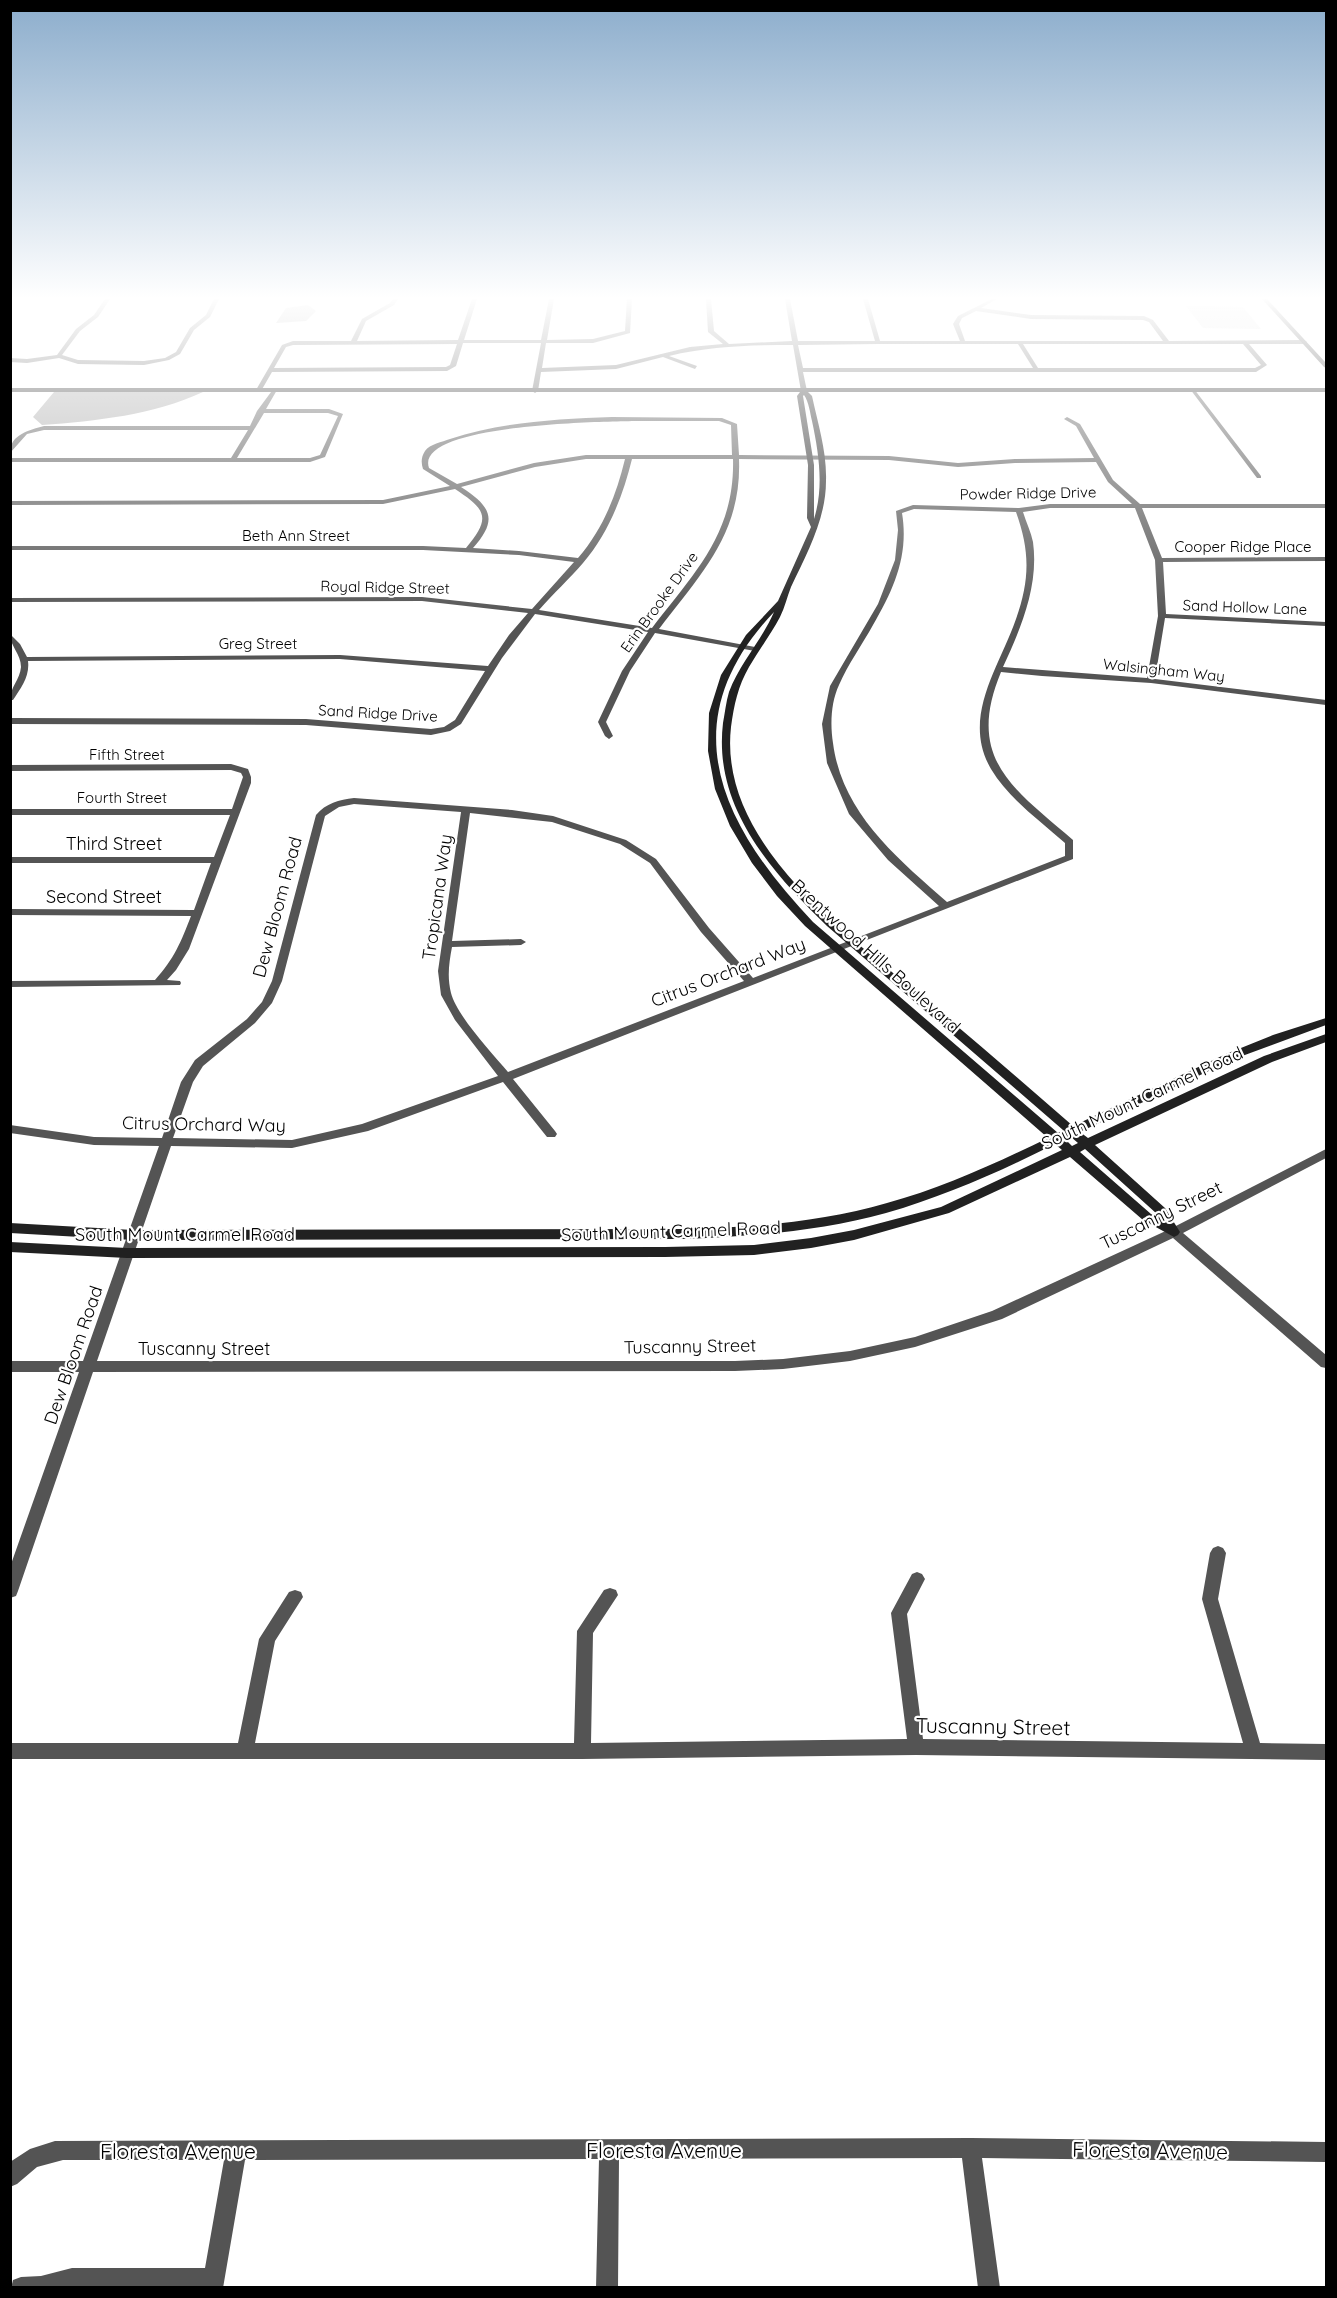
<svg xmlns="http://www.w3.org/2000/svg" width="1337" height="2298" font-family="Quicksand,sans-serif">
	<style>
		.green { fill: #dbdbdb }
		.water { fill: #a2a2a2 }
		.lines { fill: none; stroke-linecap: round; stroke-linejoin: round }
		.street { fill: #545454; fill-rule: evenodd }
		.secondary { fill: #212121; fill-rule: evenodd }
		.labels { text-anchor: middle; dominant-baseline: central; stroke-width: 4.5; stroke-linejoin: round; paint-order: stroke }
		.far-street-label { font-size: 15px; fill: #000; stroke: #fff }
		.street-label { font-size: 18px; fill: #000; stroke: #fff }
		.near-street-label { font-size: 21px; fill: #000; stroke: #fff }
	</style>
	<rect width="100%" height="100%" fill="#fff"/>
	<!-- green -->
	<path class="green" d="M1186 306 1243 307 1261 329 1203 328Z"/>
	<!-- water -->
	<path class="water" d="M308 305 316 311 306 321 276 323 286 308Z
		M54 392H203C154 415 96 421 42 425L33 417Z"/>
	<g class="lines">
		<!-- street -->
		<path class="street" d="M105 299H110L98 317 80 331 62 355 78 360 144 361 165 358 176 352 190 328 206 315 214 299H219L210 317 194 330 180 354 169 360 144 365 78 364 59 358 27 363 10 362V358L27 359 57 355 76 329 94 315Z
			M393 299H398L394 305 366 321 357 341 458 340 472 299H477L464 340H541L549 299H554L547 340 593 339 625 331 627 299H632L630 333 593 343H546L542 368 616 365 690 347 723 344 708 332 706 299H711L714 331 729 344 792 341 785 299H790L798 341H875L863 299H868L880 341H960L953 324 958 316 992 299H997L981 308 1031 315 1144 316 1153 320 1169 341 1304 340 1307 342 1304 344H1249L1267 365 1256 372H803L807 391 804 393 801 391 793 345C751 345 710 346 669 356L697 366 695 369 663 357 616 369 541 372 538 391 535 393 532 391 541 343H463L456 366 447 371 272 372 261 391 256 390 282 345 293 341H351L362 319 390 303ZM976 311 1031 319 1143 320 1149 322 1163 341H965L959 324 962 318ZM457 344 450 365 446 367 274 368 286 347 293 345ZM877 344H1018L1033 368H803L798 345ZM1023 344H1243L1261 365 1255 368H1038Z
			M274 388 277 390 266 409H329L343 414 325 457 310 462H10V458H231L248 430H44L27 434 10 453C10 434 30 430 44 426H250L257 411ZM264 413H328L338 416 320 455 310 458H237Z
			M1190 389H1194L1261 476V478H1257Z
			M612 417 722 418 737 424 739 455 889 456 958 463 1015 459 1094 458 1076 426 1064 419 1067 417 1080 424 1113 480 1140 504H1326V508H1142L1162 558 1326 557V561L1163 562 1166 614 1326 622V626L1165 618 1155 679 1326 700V705L1151 683 1042 676 1001 672C965 759 1013 788 1073 840V859L513 1079 555 1131 557 1134 555 1137H547L503 1082 368 1131 292 1148 171 1146 97 1361H735L783 1359 850 1351 915 1337 992 1311 1170 1229 1326 1149V1158L1183 1233 1326 1355V1368L1321 1367 1173 1238 1002 1319 915 1347 850 1361 783 1369 735 1371 93 1372 18 1591 16 1596 10 1598V1567L79 1372H10V1361H83L159 1146 94 1145 10 1133V1125L94 1137 162 1138 181 1082 195 1060 247 1019 262 1002 272 981 316 815C326 803 339 800 354 798L512 810 553 816 626 840 656 859 709 928 753 978 939 906 888 860 849 814 827 763 822 724 830 686 878 604 895 560 898 530 896 511 913 505 1019 508 1050 504H1132L1108 482 1096 462 1015 463 958 467 889 460 739 459C742 533 701 574 659 629L755 647 759 649 755 651 655 633 630 671 606 722 613 736 609 739 605 736 598 722 622 671 648 632 535 614 502 658 461 724 450 731 431 735 306 725 10 724V718L306 719 431 729 444 727 455 720 485 671 340 659 28 661C30 676 21 688 13 700H10C10 687 20 680 21 667 21 654 10 646 10 634L20 644 27 657 340 655 488 666 509 635 528 613 422 601 10 602V598L422 597 532 609 574 562 519 555 423 550H10V546H423L466 548C491 518 487 510 455 489L383 504 10 505V501L383 500 450 486 423 469C421 463 421 457 425 451 430 444 442 442 450 439 502 422 557 419 612 417ZM649 421H719L731 425 732 455H586L534 463 457 484 429 468C413 422 621 421 649 421ZM586 459H625C616 496 603 529 578 558L519 551 473 548C498 520 492 507 461 487L535 467ZM632 459H733C735 534 694 573 652 628L539 610C553 594 570 578 583 563 608 534 623 496 632 459ZM1050 508H1135L1155 560 1158 616 1147 678 1003 667C1021 628 1039 586 1033 542 1031 532 1026 522 1023 512ZM914 509 1016 512C1030 551 1030 579 1016 619 999 668 961 717 991 769 1009 799 1039 820 1065 843V856L947 902C897 858 842 813 833 743 830 724 831 702 839 685 848 664 862 645 873 625 894 589 909 555 902 513ZM354 804 461 812 438 971 441 995 455 1020 498 1076 362 1124 292 1140 173 1138 193 1082 203 1066 255 1023 272 1003 282 981 325 816 339 807ZM470 813 552 822 620 844 650 863 701 932 744 981 508 1072C492 1053 457 1016 451 993 447 977 449 963 452 947L521 945 526 942 521 939 452 941Z
			M231 764 248 769 251 777V783L189 949 176 970 167 980 180 981 181 983 180 985 10 987V981L155 980C174 959 181 942 191 916L10 915V909L194 910 211 863H10V857H214L230 815H10V809H232L243 777 241 773 231 770 10 771V765Z
			M1218 1546 1223 1548 1226 1553 1218 1599 1260 1743 1326 1744V1760L916 1755 582 1759H10V1743H238L259 1639 289 1592 295 1590 301 1592 303 1597 275 1641 255 1743H574L577 1631 604 1590 610 1588 616 1590 618 1595 593 1633 591 1743 907 1739 891 1613 912 1574 917 1572 922 1574 925 1579 907 1614 923 1739 1243 1743 1202 1599 1210 1553 1213 1548Z
			M971 2138 1326 2142V2162L982 2158 1000 2288H978L962 2158 619 2159 618 2288H596L599 2159 245 2160 223 2288H11L13 2280 21 2277 41 2276 72 2268H205L224 2160H63L37 2167 17 2184 10 2187V2162L30 2149 55 2141Z"/>
		<!-- secondary -->
		<path class="secondary" d="M1262 299H1267L1326 363V368L1324 367Z
			M10 388H1326V392H808L812 396C818 424 827 452 826 481 826 519 807 553 791 587 787 597 785 607 780 617 771 634 759 650 749 667 738 686 734 705 731 727 718 843 847 934 925 999 975 1041 1024 1083 1073 1126L1226 1054 1273 1035 1326 1018V1025L1234 1059 1080 1132 1088 1138 1264 1056 1326 1034V1042L1272 1062 1095 1145 1165 1208 1180 1232 1178 1235 1174 1237 1143 1220 1070 1157 949 1213 854 1240 811 1248 754 1255 665 1257 127 1258 10 1252V1242L127 1248 665 1247 754 1245 811 1238 854 1230 941 1207 1062 1150 1055 1144C1001 1171 945 1196 886 1213 821 1231 754 1236 687 1239L133 1240 10 1233V1223L133 1230 687 1229C754 1227 822 1222 887 1203 943 1188 996 1163 1048 1138L805 926 777 896 752 863 730 826 715 789 708 751 709 713 721 675 746 635 778 601 811 527 807 518 808 465 797 396 800 392H10ZM804 395C809 402 810 413 812 421 819 454 824 487 814 519V465L803 396ZM774 612C762 640 740 663 729 692 726 702 725 712 723 723 713 807 771 871 827 926L1063 1130 1058 1133 813 922C722 826 669 723 774 612ZM1071 1137 1078 1143 1072 1146 1065 1139ZM1085 1149 1157 1214 1159 1218 1151 1214 1080 1152Z"/>
	</g>
	<!-- sky -->
	<linearGradient id="sky" x2="0" y2="1"><stop stop-color="#8cadcc"/><stop offset="0.48" stop-color="#fff"/><stop offset="1" stop-color="#fff" stop-opacity="0"/></linearGradient>
	<rect width="1337" height="620" fill="url(#sky)"/>
	<g class="labels">
		<!-- far-street labels -->
		<g class="far-street-label">
			<text transform="translate(1028 493) rotate(-1)">Powder Ridge Drive</text>
			<text x="296" y="535">Beth Ann Street</text>
			<text x="1243" y="546">Cooper Ridge Place</text>
			<text transform="translate(385 587) rotate(1)">Royal Ridge Street</text>
			<text transform="translate(659 602) rotate(-54)">Erin Brooke Drive</text>
			<text transform="translate(1245 607) rotate(2)">Sand Hollow Lane</text>
			<text x="258" y="643">Greg Street</text>
			<text transform="translate(1164 670) rotate(6)">Walsingham Way</text>
			<text transform="translate(378 713) rotate(3)">Sand Ridge Drive</text>
			<text x="127" y="754">Fifth Street</text>
			<text x="122" y="797">Fourth Street</text>
		</g>
		<!-- street labels -->
		<g class="street-label">
			<text x="114" y="843">Third Street</text>
			<text x="104" y="896">Second Street</text>
			<text transform="translate(437 897) rotate(-82)">Tropicana Way</text>
			<text transform="translate(277 907) rotate(-75)">Dew Bloom Road</text>
			<text transform="translate(876 956) rotate(42)">Brentwood Hills Boulevard</text>
			<text transform="translate(728 972) rotate(-21)">Citrus Orchard Way</text>
			<text transform="translate(1142 1098) rotate(-25)">South Mount Carmel Road</text>
			<text transform="translate(204 1124) rotate(1)">Citrus Orchard Way</text>
			<text transform="translate(1161 1215) rotate(-26)">Tuscanny Street</text>
			<text transform="translate(671 1231) rotate(-2)">South Mount Carmel Road</text>
			<text x="185" y="1234">South Mount Carmel Road</text>
			<text transform="translate(690 1346) rotate(-1)">Tuscanny Street</text>
			<text x="204" y="1348">Tuscanny Street</text>
			<text transform="translate(73 1355) rotate(-71)">Dew Bloom Road</text>
		</g>
		<!-- near-street labels -->
		<g class="near-street-label">
			<text transform="translate(993 1726) rotate(1)">Tuscanny Street</text>
			<text x="664" y="2150">Floresta Avenue</text>
			<text transform="translate(1150 2150) rotate(1)">Floresta Avenue</text>
			<text x="178" y="2151">Floresta Avenue</text>
		</g>
	</g>
	<!-- border -->
	<rect width="1337" height="2298" fill="none" stroke="#000000" stroke-width="24"/>
</svg>
